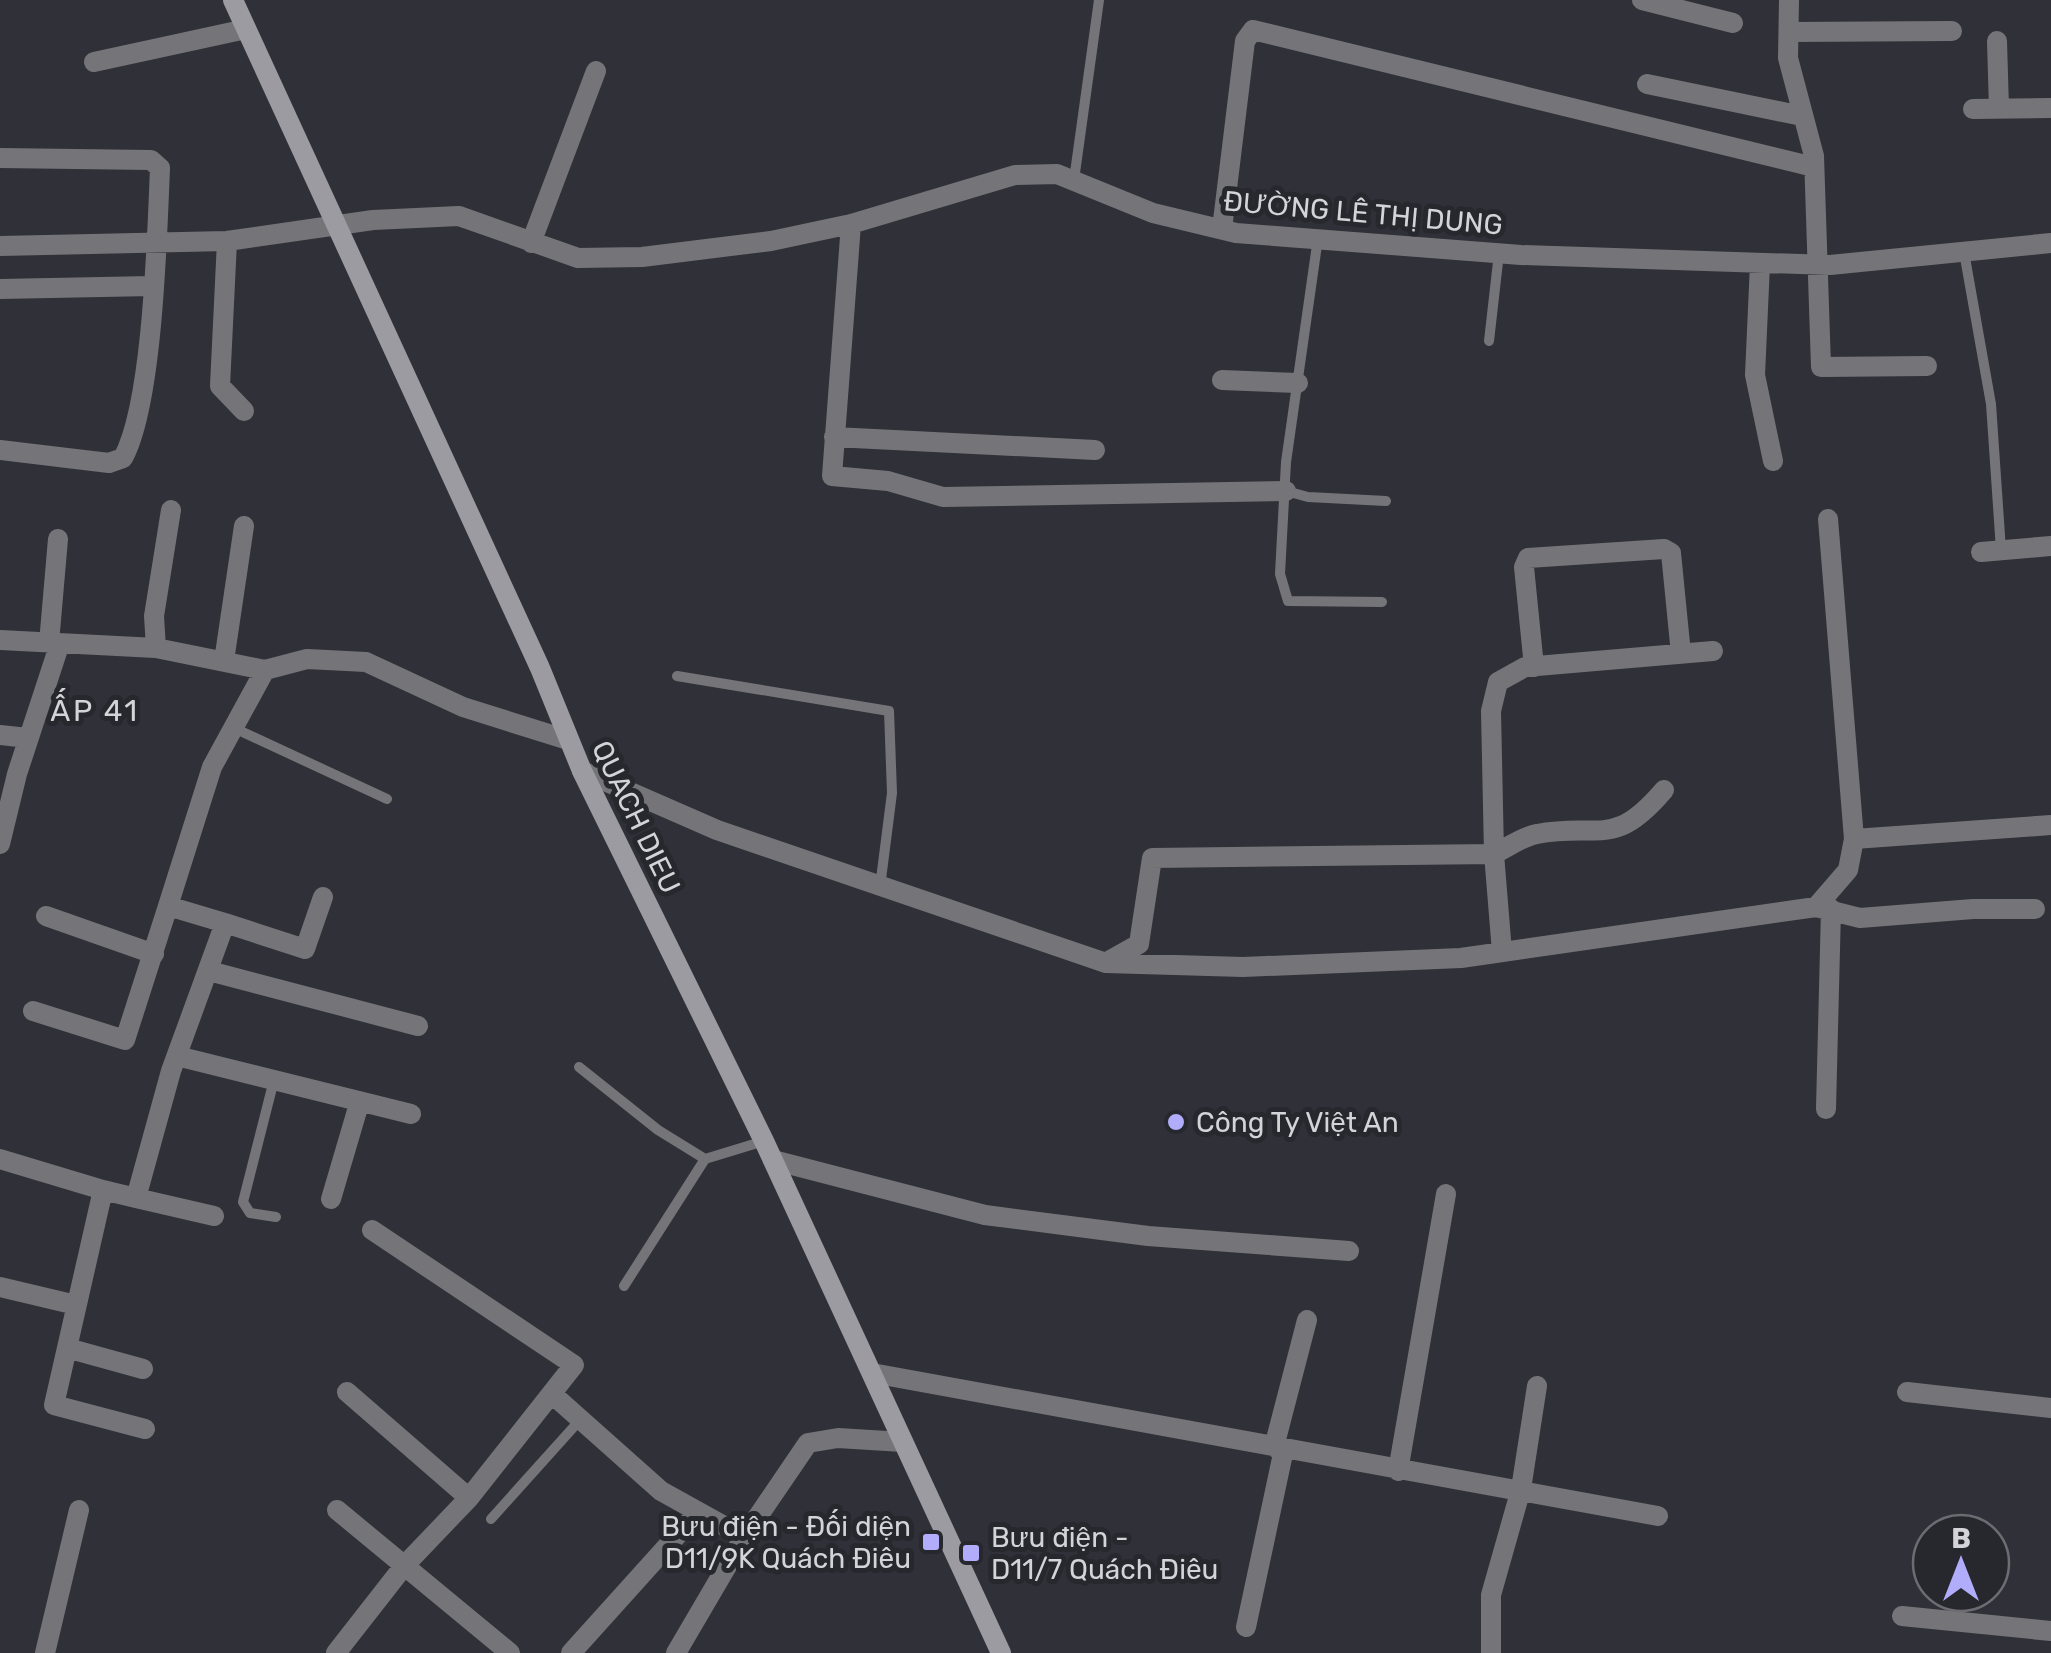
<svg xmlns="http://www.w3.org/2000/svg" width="2051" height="1653" font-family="Rubik,sans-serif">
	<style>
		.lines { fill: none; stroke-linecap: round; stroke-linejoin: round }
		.lane { stroke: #757579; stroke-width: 10 }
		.street { stroke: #757579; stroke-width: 20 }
		.secondary { stroke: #9b9ba1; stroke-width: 20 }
		.poi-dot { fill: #b1adfa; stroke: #27272e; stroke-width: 4 }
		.labels { text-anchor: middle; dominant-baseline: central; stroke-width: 10; stroke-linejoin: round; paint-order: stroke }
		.street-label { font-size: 28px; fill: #d3d3d8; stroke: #27272e }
		.poi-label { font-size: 28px; fill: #d3d3d8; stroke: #27272e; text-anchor: start }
		.neighbourhood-label { font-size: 30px; letter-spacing: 2.5px; fill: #d3d3d8; stroke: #27272e }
	</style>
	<rect width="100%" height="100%" fill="#303038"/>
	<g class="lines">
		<!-- lane -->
		<path class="lane" d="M1074 180 1099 0
			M1318 238 1286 462 1280 574 1288 601 1382 602
			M1964 252 1991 404 2001 550
			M1489 341 1499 253
			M1286 491 1308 497 1386 501
			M677 676 889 711 892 793 880 887
			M234 728 387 799
			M579 1067 658 1130 705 1159 764 1141
			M274 1080 243 1202 250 1213 276 1217
			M624 1286 705 1159
			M491 1519 580 1420"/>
		<!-- street -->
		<path class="street" d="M1642 0 1733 23
			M1789 0 1788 58 1814 156 1821 367 1927 366
			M1789 32 1952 31
			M1997 41 1999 109
			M94 62 246 29
			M1647 84 1802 116
			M1973 109 2051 108
			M0 158 151 160 160 168C157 237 153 403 123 458L109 463 0 450
			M851 224 832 476 888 481 943 497 1286 491
			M1222 229 1245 41 1253 30 1814 167
			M227 241 220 386 244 411
			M531 243 596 71
			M0 246 227 241 373 220 459 216 578 258 642 257 771 241 851 224 1015 175 1057 174 1153 213 1236 233 1521 255 1830 265 2051 243
			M1760 264 1755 375 1773 461
			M0 289 152 286
			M1222 380 1298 383
			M834 437 1095 450
			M1828 519 1854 839
			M1981 552 2051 546
			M0 640 156 648 265 670 307 659 366 662 463 707 568 740
			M49 643 58 539
			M156 648 154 616 171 510
			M224 661 244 526
			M1534 667 1524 567 1528 558 1664 549 1671 553 1681 654
			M0 735 28 738
			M582 771 717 830 1106 963 1243 967 1461 958 1816 907 1848 870 1854 839 2051 825
			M0 844 17 774 60 643
			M1816 907 1860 918 1973 909H2035
			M46 916 154 954
			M225 923 305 949 323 897
			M1502 952 1494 854C1507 848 1523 836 1537 834 1600 822 1613 850 1664 790
			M1107 962 1139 944 1152 858 1494 854 1491 711 1498 682 1525 667 1713 651
			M209 971 418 1026
			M33 1011 125 1040 168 906
			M177 1056 411 1114
			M1826 1109 1831 909
			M0 1159 103 1190
			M773 1160 985 1215 1148 1236 1349 1251
			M136 1198 214 1216
			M331 1199 359 1104
			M0 1287 76 1305
			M67 1348 143 1369
			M872 1373 1658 1516
			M347 1392 469 1498
			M1907 1392 2051 1408
			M552 1394 661 1491 744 1537
			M145 1429 54 1405 103 1190 136 1198 171 1071 225 923 168 906 212 767 265 670
			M1274 1447 1307 1320
			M1398 1471 1446 1194
			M337 1510 510 1653
			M1902 1616 2051 1631
			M1246 1627 1284 1449
			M45 1653 79 1510
			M336 1653 404 1566 469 1498 574 1365 372 1230
			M571 1653 698 1512
			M676 1653 744 1537 808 1443 838 1438 903 1442
			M1491 1653V1595L1521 1489 1537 1386"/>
		<!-- secondary -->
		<path class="secondary" d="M233 0 540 668 582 771 764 1141 1001 1653"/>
	</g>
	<!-- markers -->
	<g class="poi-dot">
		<circle cx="1176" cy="1122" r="10"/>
		<rect x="921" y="1532" width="20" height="20" rx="5"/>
		<rect x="961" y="1543" width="20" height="20" rx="5"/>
	</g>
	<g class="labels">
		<!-- street labels -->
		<g class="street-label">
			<text transform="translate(1363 213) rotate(5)">ĐƯỜNG LÊ THỊ DUNG</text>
			<text transform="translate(636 817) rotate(64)">QUACH DIEU</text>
		</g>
		<!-- poi labels -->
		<g class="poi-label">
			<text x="1196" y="1122">Công Ty Việt An</text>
			<text x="911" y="1526" text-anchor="end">Bưu điện - Đối diện<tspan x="911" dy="32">D11/9K Quách Điêu</tspan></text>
			<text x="991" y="1537">Bưu điện -<tspan x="991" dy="32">D11/7 Quách Điêu</tspan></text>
		</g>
		<!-- neighbourhood labels -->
		<g class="neighbourhood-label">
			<text x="95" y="711">ẤP 41</text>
		</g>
	</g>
	<!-- north arrow -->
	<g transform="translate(1961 1563)"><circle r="48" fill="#27272e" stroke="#6c6c72" stroke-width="2.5"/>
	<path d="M0-8L18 38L0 25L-18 38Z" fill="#b1adfa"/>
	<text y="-15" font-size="28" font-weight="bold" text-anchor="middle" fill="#d3d3d8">B</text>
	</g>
</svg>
